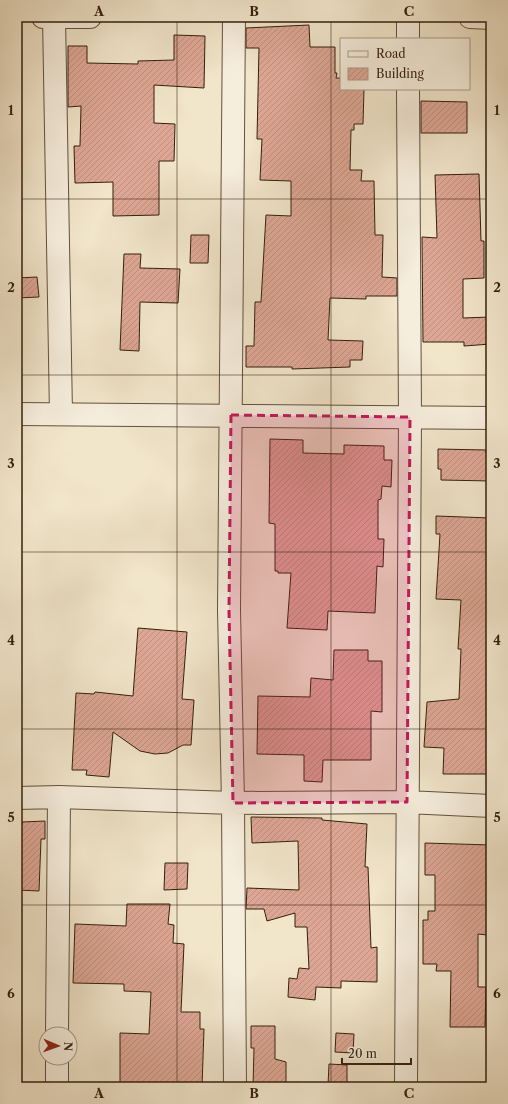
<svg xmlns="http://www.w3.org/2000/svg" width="508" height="1104" font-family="'Libre Caslon Text',serif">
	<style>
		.building { fill: url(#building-hatch); stroke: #341f0c }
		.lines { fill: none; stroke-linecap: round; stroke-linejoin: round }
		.street-casing { stroke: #63503c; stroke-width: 24 }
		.street { stroke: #f6eedd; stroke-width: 22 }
		.marked { fill: #c2185b; fill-opacity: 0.2; stroke: #c2185b; stroke-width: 3; stroke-dasharray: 8 5; stroke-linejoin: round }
		.grid { fill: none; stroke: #341f0c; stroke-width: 1; stroke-opacity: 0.55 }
		.neatline { fill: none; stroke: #341f0c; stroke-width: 1.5 }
		.grid-label { font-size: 13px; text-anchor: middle; font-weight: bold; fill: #341f0c }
	</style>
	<defs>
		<pattern id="building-hatch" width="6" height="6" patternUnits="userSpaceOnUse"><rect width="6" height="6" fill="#dea795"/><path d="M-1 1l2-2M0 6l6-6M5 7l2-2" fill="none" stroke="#bf8f7f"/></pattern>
	</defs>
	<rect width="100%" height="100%" fill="#f1e5ca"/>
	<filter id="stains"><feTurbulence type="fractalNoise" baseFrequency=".005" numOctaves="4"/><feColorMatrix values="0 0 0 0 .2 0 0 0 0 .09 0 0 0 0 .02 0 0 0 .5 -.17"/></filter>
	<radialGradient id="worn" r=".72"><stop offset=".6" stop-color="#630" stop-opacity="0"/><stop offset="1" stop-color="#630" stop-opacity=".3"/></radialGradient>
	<!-- building -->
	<path class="building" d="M309 25 310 47H335V73H337L336 78H341V89H364L363 124H354V130H351L350 170H362L361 181H374L375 235H383L382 277 397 278V296H366V299L330 298 328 340 363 341 362 360H350V367L292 369V367H246V346H254L255 302H261L266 215 291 216V181L260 180 262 139H257L259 48H246V28Z
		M174 35 205 36 204 88 154 85V123L175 124 174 161H159V215L113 216V182L75 183 74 146H80L81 106 68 107V46H87V63L138 64V61L174 60Z
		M421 101 467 102V133H421Z
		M479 174 481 241H484V278L463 279V318L491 317V344L464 346V342H423L422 237 437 238 435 175Z
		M191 235H209L208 263H190Z
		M124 254H141L140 268 180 269 178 303 140 302 139 351 120 350Z
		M37 277 39 297 17 298V278Z
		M270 439 303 440V453L344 454V445L384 446V460H392L391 487 382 486 381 499 378 500V539H384L383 567 377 566 375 613 328 611 327 630 287 628 291 573H278V571H275V524L269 523Z
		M438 449 486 450V453H491V481L441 480V469H438Z
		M436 516 491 518V734H489L488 774H443L444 748 424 747 427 702 459 699 461 649H458L461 600 436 599 440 534H436Z
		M138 628 187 632 182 699 194 700 191 745H183L168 753 155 754 140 751 113 732 109 777 86 775 87 770H72L76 693 94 694 95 692 133 696Z
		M334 650H368V661H382V712L371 711V760H323L322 782 304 781V755L257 754 258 696 310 697 311 678 333 680Z
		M251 817 322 818V820L367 824 365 867H368L371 948 377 947V982L341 981V988L316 987 315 1000 288 997 289 978 297 979 299 968 309 969 307 927H295V913L267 921 264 909H246L247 888 299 890 298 841 252 843Z
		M45 821V839H41L39 891 17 890V825H22V822Z
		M425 843 491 845V893H488L487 935 478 934V987H486L485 1027H450L451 971H436L437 964H423V920H428V911H435V875H425Z
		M165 863H188L187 889 164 890Z
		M127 904H170L168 924 174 925 173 943 184 944 181 1012H200V1029H204L202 1087H120V1033L149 1034 151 992 124 991V984L73 983 75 924 126 926Z
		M251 1026H275V1059L286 1062V1087H253L254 1048H251Z
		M336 1033 354 1034 353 1053 335 1052Z
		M329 1064 347 1065V1085H328Z"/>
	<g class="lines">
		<defs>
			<path id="street" d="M43 17H90
				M54 17 61 414
				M234 17 229 610 233 803 235 1087
				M408 17V39
				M470 17 491 18
				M17 414 491 418
				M17 798 59 797 233 803 407 802 491 806
				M57 1034 59 797
				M57 1087V1058
				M406 1087 410 417 408 89"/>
		</defs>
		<!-- street casing -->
		<use href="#street" class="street-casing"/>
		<!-- street -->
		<use href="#street" class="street"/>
	</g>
	<!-- marked area -->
	<path class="marked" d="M231 415 410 417 407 802 233 803 229 610Z"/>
	<!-- grid -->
	<path class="grid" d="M177 17V1087M331 17V1087M17 199H491M17 375H491M17 552H491M17 729H491M17 905H491"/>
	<!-- margin -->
	<rect width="508" height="1104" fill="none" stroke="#f1e5ca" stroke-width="44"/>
	<!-- legend -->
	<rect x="340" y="38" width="130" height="52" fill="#f6eedd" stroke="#a89b89"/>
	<rect x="348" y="51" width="20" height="6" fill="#f6eedd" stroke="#a89b89"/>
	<text x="376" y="58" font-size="12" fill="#341f0c">Road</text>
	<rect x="348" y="68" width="20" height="12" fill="url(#building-hatch)" stroke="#a89b89"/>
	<text x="376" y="78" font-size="12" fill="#341f0c">Building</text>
	<!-- north arrow -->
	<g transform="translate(58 1046) rotate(92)"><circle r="19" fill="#f6eedd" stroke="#a89b89"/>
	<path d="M0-3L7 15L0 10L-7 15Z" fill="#8f2418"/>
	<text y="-6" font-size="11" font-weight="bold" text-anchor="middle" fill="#341f0c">N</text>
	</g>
	<!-- scale -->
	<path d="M342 1058v6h69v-6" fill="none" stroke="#341f0c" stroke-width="2"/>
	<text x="348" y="1058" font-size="12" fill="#341f0c" stroke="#f6eedd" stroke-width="3" paint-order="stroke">20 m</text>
	<rect x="22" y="22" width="464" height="1060" class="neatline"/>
	<g class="grid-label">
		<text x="99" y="16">A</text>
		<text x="254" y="16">B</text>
		<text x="409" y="16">C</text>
		<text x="11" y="115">1</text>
		<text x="497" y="115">1</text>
		<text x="11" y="292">2</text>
		<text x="497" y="292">2</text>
		<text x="11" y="468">3</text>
		<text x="497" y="468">3</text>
		<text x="11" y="645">4</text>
		<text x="497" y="645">4</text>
		<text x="11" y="822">5</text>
		<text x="497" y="822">5</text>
		<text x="11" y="998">6</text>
		<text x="497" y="998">6</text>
		<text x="99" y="1098">A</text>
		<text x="254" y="1098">B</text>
		<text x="409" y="1098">C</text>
	</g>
	<rect width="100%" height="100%" filter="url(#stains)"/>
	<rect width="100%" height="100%" fill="url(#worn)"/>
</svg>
